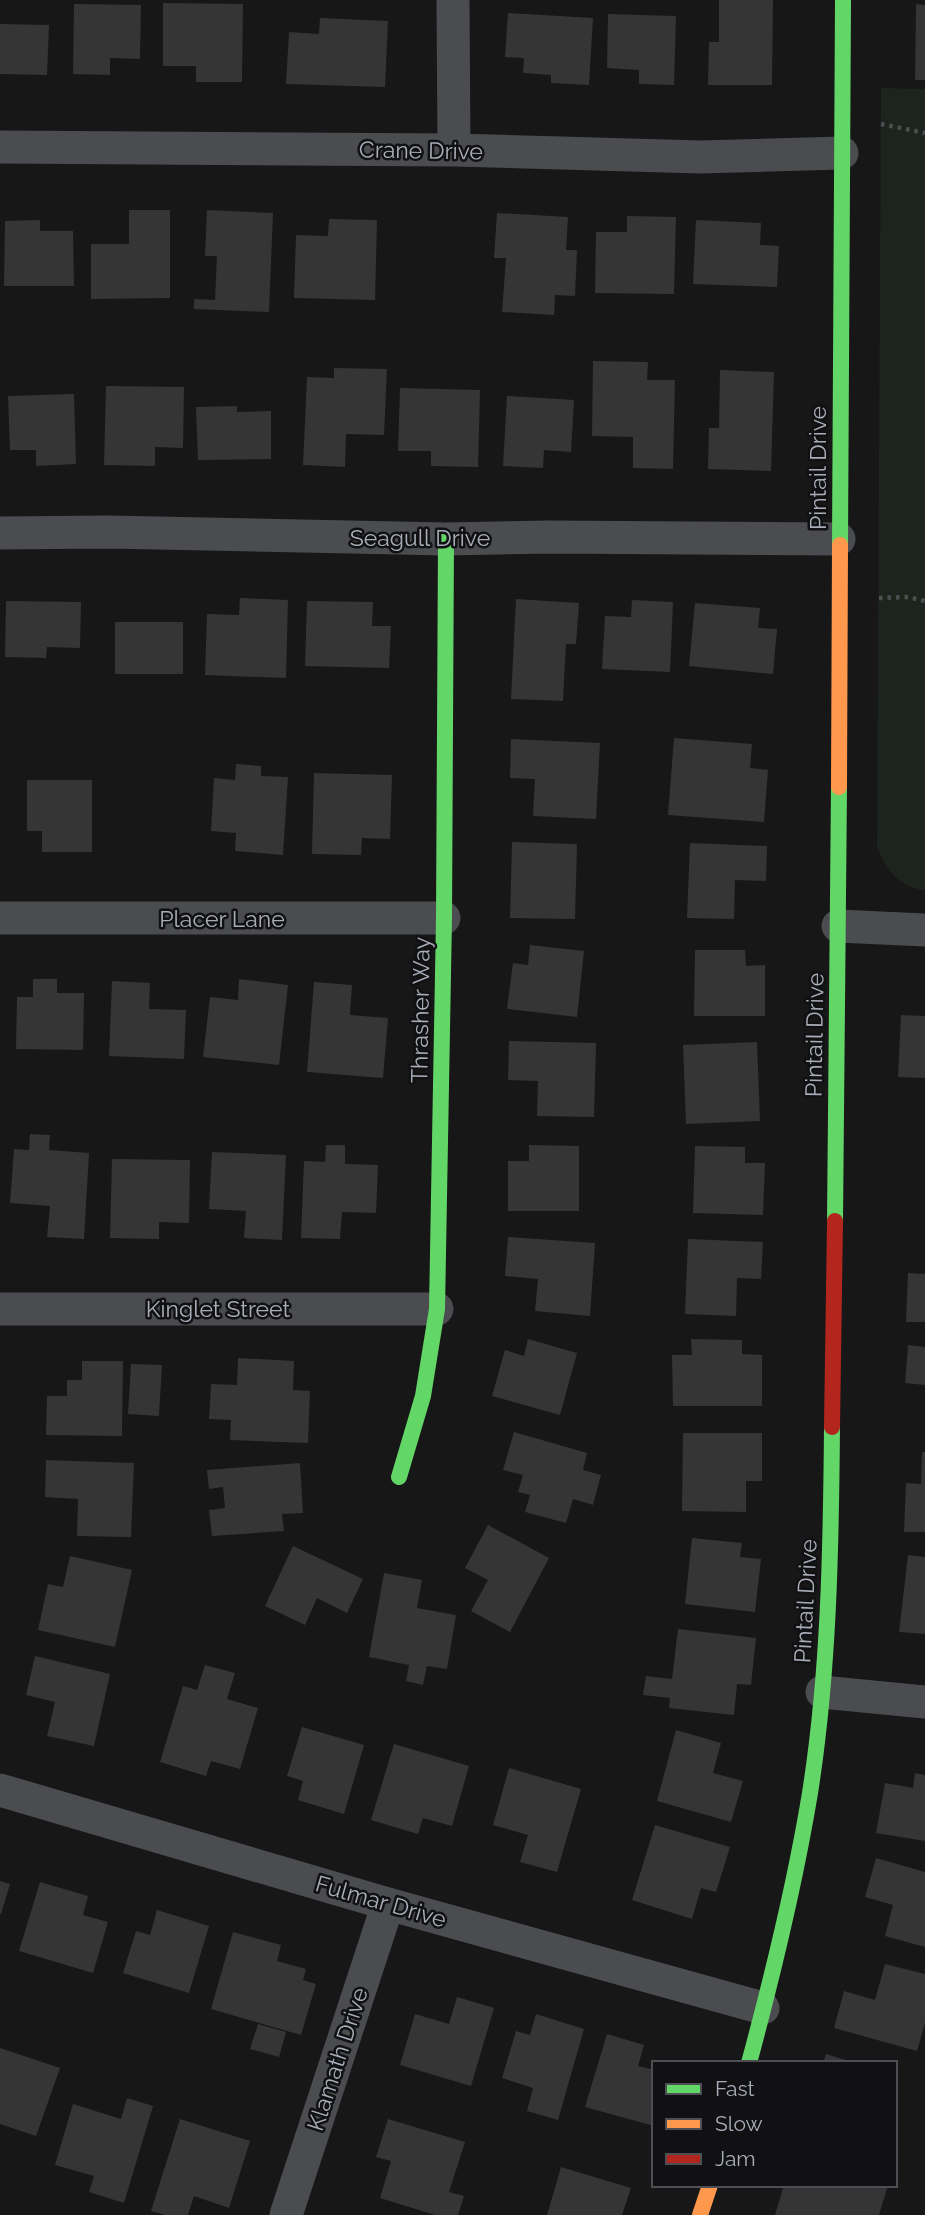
<svg xmlns="http://www.w3.org/2000/svg" width="925" height="2215" font-family="Raleway,sans-serif">
	<style>
		.green { fill: #1d241e }
		.building { fill: #353536 }
		.lines { fill: none; stroke-linecap: round; stroke-linejoin: round }
		.path { stroke: #4d4e52; stroke-width: 4.5; stroke-dasharray: 3.5 5; stroke-linecap: butt }
		.street { stroke: #4b4c50; stroke-width: 33 }
		.fast { stroke: #63d668; stroke-width: 16 }
		.slow { stroke: #ff974d; stroke-width: 16 }
		.jam { stroke: #b3261e; stroke-width: 16 }
		.labels { text-anchor: middle; dominant-baseline: central; stroke-width: 5; stroke-linejoin: round; paint-order: stroke }
		.street-label { font-size: 23px; fill: #a8adb8; stroke: #111113 }
	</style>
	<rect width="100%" height="100%" fill="#171717"/>
	<!-- green -->
	<path class="green" d="M881 88 925 89V890C899 888 886 869 877 847Z"/>
	<!-- building -->
	<path class="building" d="M719 0H773L772 85H708L709 42H719Z
		M163 3 243 4 242 82H196V66H163Z
		M74 4 141 5 140 59 110 58V75L73 74Z
		M916 4 925 5V80H915Z
		M508 13 593 18 589 85 551 83V75L523 73 524 58 505 57Z
		M608 14 676 16 674 85 639 84V70L607 68Z
		M320 18 388 21 385 87 286 84 289 32 319 34Z
		M0 24 49 25 47 75 0 74Z
		M129 210H170V298L91 299V244H129Z
		M207 210 273 213 269 312 194 309V299L215 300 217 256H205Z
		M497 213 568 217 566 250H577L575 296 555 295 554 315 502 312 506 258H494Z
		M627 216 676 217 674 294 595 293 596 232H627Z
		M329 219 377 220 375 300 294 298 296 235 328 236Z
		M40 220V231H73L74 286H4L5 221Z
		M696 220 761 223 760 245 779 246 777 287 693 284Z
		M593 361 648 362 647 380H675L673 469 633 468V437L592 436Z
		M334 368 387 369 384 435 346 434 345 467 303 465 307 377 334 378Z
		M720 370 774 372 771 471 708 469 709 428H719Z
		M106 386 184 387 183 448 155 447V466L104 465Z
		M400 388 480 390 478 467 431 466V451H398Z
		M74 394 76 464 36 466V450H10L8 396Z
		M507 396 574 400 571 452 544 450 543 468 503 466Z
		M237 406V412L271 411V459L198 460 196 407Z
		M240 598 288 600 286 678 205 675 207 614 239 615Z
		M516 599 579 603 576 644H566L563 701 511 699Z
		M632 600 673 602 670 672 602 669 605 616 631 617Z
		M6 601 81 602 80 648 47 647 46 658 5 657Z
		M307 601 373 602 372 626H391L389 668 305 666Z
		M695 603 760 608 758 628 777 629 773 674 689 666Z
		M115 622H183V674H115Z
		M674 738 752 744 750 768 768 770 764 822 668 815Z
		M511 739 600 743 596 819 533 816 535 779 510 778Z
		M236 764 261 766V776L288 777 283 855 235 851 236 833 211 831 214 778 235 780Z
		M314 773 392 775 390 839 362 838 361 855 312 854Z
		M27 780H92V852H42V831H27Z
		M512 842 577 844 575 919 510 918Z
		M690 843 767 846 766 881 735 880 734 919 687 918Z
		M530 945 584 951 577 1017 507 1009 513 963 528 965Z
		M695 950H745L746 966 765 965V1016H694Z
		M33 979H57V993H84L83 1050 16 1049 17 997H33Z
		M239 979 288 985 279 1065 203 1057 210 997 238 1000Z
		M112 981 150 983 149 1009 186 1010 184 1059 109 1056Z
		M314 982 352 985 350 1015 388 1018 383 1078 307 1072Z
		M901 1015 925 1016V1078L898 1077Z
		M509 1041 596 1043 594 1117 537 1116 538 1081 508 1080Z
		M757 1042 760 1121 686 1124 683 1045Z
		M30 1134 50 1135 49 1150 89 1153 84 1239 47 1237 50 1206 10 1203 14 1149 29 1150Z
		M326 1145H345V1164L378 1165 376 1213 342 1212 340 1239 301 1238 304 1161 325 1162Z
		M529 1145 579 1146V1211H508V1161H529Z
		M695 1146 745 1147V1163H765L763 1215 693 1213Z
		M212 1152 286 1155 282 1240 244 1238 246 1211 209 1209Z
		M112 1159 190 1160 189 1223 159 1222V1239L110 1238Z
		M508 1237 595 1243 590 1316 535 1311 538 1279 505 1276Z
		M688 1239 763 1242 761 1279 737 1278 736 1316 685 1314Z
		M908 1273 925 1274V1322H906Z
		M528 1339 577 1353 560 1415 492 1396 505 1350 524 1356Z
		M691 1339 742 1340V1354L762 1355V1406H673L672 1355H692Z
		M908 1345 925 1347V1385L905 1383Z
		M238 1358 294 1361 293 1390 310 1391 308 1443 230 1440 231 1420 209 1419 211 1384 237 1385Z
		M82 1361H123L122 1436 46 1435 47 1396H67V1380H82Z
		M131 1364 162 1365 159 1416 128 1414Z
		M514 1432 587 1453 583 1470 601 1475 593 1505 573 1499 566 1523 525 1512 530 1495 518 1492 523 1475 503 1470Z
		M683 1433H762V1481H746V1512L682 1511Z
		M922 1452H925V1532H904L906 1483 921 1484Z
		M46 1460 134 1463 131 1537 77 1536 78 1499 45 1497Z
		M300 1463 303 1513 282 1514 284 1531 212 1536 209 1510 225 1508 223 1487 209 1489 207 1470Z
		M488 1525 549 1558 510 1632 471 1611 488 1580 465 1568Z
		M692 1538 742 1543 740 1557 761 1559 755 1612 685 1604Z
		M293 1546 363 1579 347 1613 317 1598 305 1625 265 1606Z
		M908 1555 925 1557V1634L899 1632Z
		M70 1556 132 1570 115 1647 38 1630 48 1584 63 1587Z
		M384 1573 422 1580 417 1608 456 1615 447 1669 427 1666 423 1685 406 1681 409 1665 369 1657Z
		M678 1629 756 1638 751 1685 737 1684 734 1715 669 1708 670 1698 643 1695 646 1676 672 1679Z
		M35 1656 110 1674 94 1746 47 1736 55 1702 26 1695Z
		M205 1665 235 1673 227 1699 258 1708 240 1769 211 1761 206 1776 160 1762 183 1686 197 1690Z
		M302 1727 364 1745 344 1814 298 1800 303 1781 287 1776Z
		M676 1730 721 1743 713 1773 743 1781 731 1822 657 1801Z
		M394 1744 469 1766 452 1826 423 1818 418 1834 371 1820Z
		M509 1768 581 1789 557 1872 520 1862 528 1835 493 1825Z
		M915 1773 925 1775V1841L876 1833 885 1783 913 1788Z
		M655 1825 730 1847 716 1892 701 1888 692 1919 632 1900Z
		M876 1858 925 1872V1947L885 1936 893 1905 865 1897Z
		M0 1881 10 1884 1 1914H0Z
		M40 1882 88 1896 83 1915 108 1922 93 1973 19 1951Z
		M157 1910 209 1926 189 1993 123 1973 136 1931 150 1935Z
		M233 1932 281 1945 277 1961 306 1969 303 1980 316 1984 301 2035 211 2009Z
		M885 1964 925 1974V2023L917 2051 834 2028 844 1991 875 2000Z
		M457 1997 494 2008 471 2086 400 2065 415 2014 449 2024Z
		M536 2014 584 2029 558 2120 527 2111 533 2088 502 2078 516 2031 530 2035Z
		M258 2024 286 2032 279 2057 250 2049Z
		M607 2034 644 2045 638 2066 654 2070 651 2079 654 2080V2126L585 2107Z
		M0 2048 60 2068 36 2136 0 2124Z
		M826 2054 852 2062V2063H823Z
		M127 2098 153 2106 124 2203 89 2192 94 2176 55 2165 73 2104 121 2119Z
		M180 2119 250 2141 229 2208 194 2196 188 2215H165L151 2211Z
		M388 2119 465 2142 449 2192 464 2196 458 2215H435L380 2198 391 2161 376 2157Z
		M561 2167 631 2188 622 2215H547Z
		M784 2185H888L879 2215H775Z"/>
	<g class="lines">
		<!-- path -->
		<path class="path" d="M881 124 925 133
			M879 598 908 597 925 601"/>
		<!-- street -->
		<path class="street" d="M453 0 454 150
			M0 147 454 150 700 157 842 153
			M0 533 108 532 446 539 549 537 839 539
			M0 918H444
			M838 926 925 930
			M0 1309H437
			M822 1692 925 1702
			M0 1790 388 1904 763 2008
			M286 2215 388 1904"/>
		<!-- fast -->
		<path class="fast" d="M840 545 843 0
			M835 1221 839 787
			M399 1477 423 1396 437 1309 444 918 446 539
			M749 2063C773 1974 795 1884 810 1793 829 1672 831 1549 832 1427"/>
		<!-- slow -->
		<path class="slow" d="M839 787 840 545
			M700 2215 710 2185"/>
		<!-- jam -->
		<path class="jam" d="M832 1427 835 1221"/>
	</g>
	<g class="labels">
		<!-- street labels -->
		<g class="street-label">
			<text transform="translate(421 150) rotate(1)">Crane Drive</text>
			<text transform="translate(817 468) rotate(-90)">Pintail Drive</text>
			<text x="420" y="537">Seagull Drive</text>
			<text x="222" y="918">Placer Lane</text>
			<text transform="translate(420 1010) rotate(-89)">Thrasher Way</text>
			<text transform="translate(814 1035) rotate(-89)">Pintail Drive</text>
			<text x="218" y="1308">Kinglet Street</text>
			<text transform="translate(805 1601) rotate(-87)">Pintail Drive</text>
			<text transform="translate(381 1901) rotate(16)">Fulmar Drive</text>
			<text transform="translate(337 2059) rotate(-72)">Klamath Drive</text>
		</g>
	</g>
	<!-- legend -->
	<rect x="652" y="2061" width="245" height="126" fill="#111113" stroke="#4d4f55" stroke-width="2"/>
	<rect x="666" y="2084" width="35" height="10" fill="#63d668" stroke="#4d4f55" stroke-width="2"/>
	<text x="715" y="2096" font-size="21" fill="#a8adb8">Fast</text>
	<rect x="666" y="2119" width="35" height="10" fill="#ff974d" stroke="#4d4f55" stroke-width="2"/>
	<text x="715" y="2131" font-size="21" fill="#a8adb8">Slow</text>
	<rect x="666" y="2154" width="35" height="10" fill="#b3261e" stroke="#4d4f55" stroke-width="2"/>
	<text x="715" y="2166" font-size="21" fill="#a8adb8">Jam</text>
</svg>
